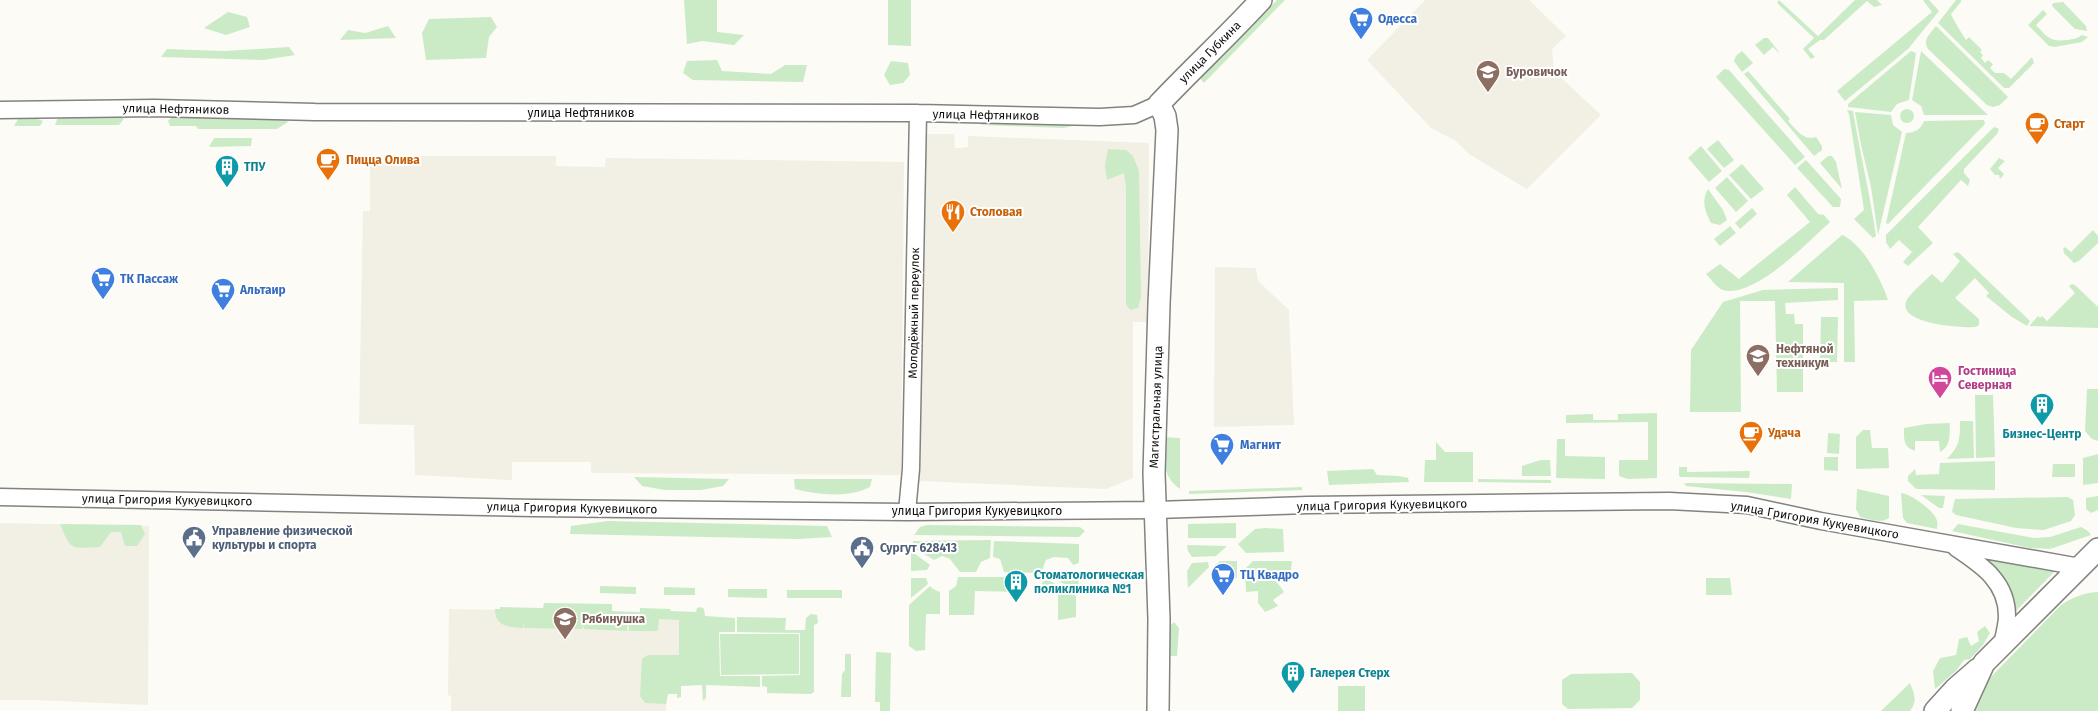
<svg xmlns="http://www.w3.org/2000/svg" width="2098" height="711" font-family="'Fira Sans',sans-serif">
	<style>
		.built { fill: #f2f0e4 }
		.green { fill: #cbebc6 }
		.lines { fill: none; stroke-linecap: round; stroke-linejoin: round }
		.minor-casing { stroke: #83827e; stroke-width: 19 }
		.major-casing { stroke: #83827e; stroke-width: 24 }
		.minor { stroke: #fff; stroke-width: 16 }
		.major { stroke: #fff; stroke-width: 21 }
		.labels { text-anchor: middle; dominant-baseline: central; stroke-width: 4; stroke-linejoin: round; paint-order: stroke }
		.shop-label { font-size: 12px; font-weight: bold; fill: #366cbe; stroke: #fff; text-anchor: start }
		.street-label { font-size: 12px; fill: #0f0f0d; stroke: #fff }
		.education-label { font-size: 12px; font-weight: bold; fill: #785e54; stroke: #fff; text-anchor: start }
		.food-label { font-size: 12px; font-weight: bold; fill: #c56008; stroke: #fff; text-anchor: start }
		.culture-label { font-size: 12px; font-weight: bold; fill: #0d838f; stroke: #fff; text-anchor: start }
		.hotel-label { font-size: 12px; font-weight: bold; fill: #b23c85; stroke: #fff; text-anchor: start }
		.service-label { font-size: 12px; font-weight: bold; fill: #4e5e75; stroke: #fff; text-anchor: start }
	</style>
	<rect width="100%" height="100%" fill="#fcfbf6"/>
	<!-- built -->
	<path class="built" d="M1425 0H1529L1566 36 1552 49 1554 71 1601 115 1527 189 1469 154 1456 141 1431 128 1367 60Z
		M926 134H954L955 148H962L968 147V136L1149 143 1148 322H1133V478L1106 489 919 481Z
		M415 156H556V166L605 167 606 158 904 162 901 475 591 473V462H512V480L415 475 414 425 359 424 363 211H370V163H415Z
		M1215 267 1256 268 1258 281 1289 310 1294 425 1214 427Z
		M0 523 149 526 148 705 35 700H0Z
		M449 609 682 614V661H667L666 711H451V696L448 695Z"/>
	<!-- green -->
	<path class="green" d="M684 0H717V32L744 35 734 45 702 41 687 44Z
		M888 0H911V46L888 45Z
		M1277 0H1285L1204 83 1199 77Z
		M1779 0 1818 36 1855 0H1877L1882 5 1874 7 1867 1 1824 40H1820L1808 49 1815 57 1811 59 1803 49 1814 38 1777 3Z
		M1923 0H1929L1939 11 1908 49 1845 101 1837 91 1932 12Z
		M1956 0H1961V2L1951 14C1951 16 1964 37 1966 40L1969 37 1982 50 1980 52 1983 55 1981 58 1985 63 1988 60 1993 64 1990 68 1995 73H2004L2011 79 2032 57 2034 63 2009 88H2004L1938 23Z
		M2063 2 2086 26 2087 31 2075 29 2052 6 2053 3Z
		M2043 10 2047 14 2036 25C2047 37 2050 42 2067 40 2073 39 2077 39 2082 35L2088 37 2082 42 2055 47 2049 46 2028 25Z
		M228 12 247 17 250 27 226 35 204 28Z
		M491 17 497 27 489 37 486 58 426 60 422 33 429 19Z
		M388 26 396 38 340 40 348 30 365 33Z
		M1936 26 2008 97 2000 105 1993 107 1987 105 1928 49C1922 40 1930 34 1936 26Z
		M1764 38H1768L1779 52H1778L1773 47 1764 55 1755 45Z
		M289 47 295 55 263 60 161 57 167 49 224 51Z
		M1742 51 1753 63 1742 72 1734 61 1736 56Z
		M1911 51 1916 53 1909 100 1897 104 1891 112 1848 107V104Z
		M1921 51 1988 115H1924L1921 106 1912 100Z
		M717 60 722 71 771 74 785 65H807L803 82 693 80 683 73 687 61Z
		M891 61 908 63 910 75 903 83 890 85 884 75Z
		M1724 69 1729 70 1805 157 1795 165 1716 77Z
		M1748 71 1790 119 1788 121C1797 130 1803 141 1816 137L1822 146V150L1814 156 1744 74Z
		M1900 116a7 7 0 1 1 14 0a7 7 0 1 1-14 0Z
		M1847 110 1853 111C1860 153 1870 194 1876 236L1873 238 1854 219 1864 210 1849 114Z
		M1855 112 1891 115 1893 125 1902 132 1878 235 1871 187 1861 145Z
		M118 115 124 119 119 125H55L58 117Z
		M33 117 43 121 40 126H14L18 119Z
		M172 117 283 118 288 122 277 129H198L196 126H170L168 121Z
		M987 119 1080 124 1064 128 981 125Z
		M1984 120 1985 124 1888 224 1886 223 1906 133C1915 133 1921 129 1924 121Z
		M1994 127 1999 129 1997 134 1964 169V173L1970 180 1968 186 1961 180 1918 227 1933 243 1908 266 1903 262 1912 252 1899 240 1890 249 1886 242V235Z
		M214 138H252L251 146 209 147Z
		M1718 140 1734 160 1724 168 1707 149Z
		M1701 146 1722 171 1709 182 1688 158Z
		M1108 149 1126 150 1133 156 1139 171 1141 297 1138 308 1130 310 1126 304V187L1124 173 1107 180 1105 165Z
		M1828 156H1832L1836 162 1842 189 1820 163Z
		M1999 158 2005 161 1998 168 2004 174 2000 179 1999 175H1995L1990 169Z
		M1806 160 1841 199 1840 207H1833L1797 168Z
		M1742 164 1764 189 1751 199 1729 175Z
		M1727 177 1748 201 1736 212 1715 188Z
		M1795 187 1818 214 1824 215 1830 222C1808 242 1754 299 1723 290 1717 288 1711 279 1706 274L1720 264 1739 279 1810 222 1787 195Z
		M1708 189 1723 210 1727 220 1720 225 1711 223C1705 211 1701 201 1708 189Z
		M1752 208 1757 214 1740 229 1735 223Z
		M1730 226 1736 233 1720 246 1714 239Z
		M2093 230 2098 236V243L2079 261 2074 263 2064 253 2063 249 2065 247 2071 252Z
		M1842 235C1863 244 1881 279 1888 300L1854 301 1855 362H1844V283L1788 282Z
		M1958 252 2030 321 2027 326 2012 317 1986 296 1989 293 1975 278 1955 298 1979 319V325L1976 327C1963 328 1898 324 1906 302 1908 295 1927 279 1932 274L1942 283 1960 261 1953 254Z
		M2072 284 2075 285 2098 307V328L2029 326 2038 316 2040 318 2042 316 2047 321 2075 293 2069 286Z
		M1838 288V300L1785 303 1786 314H1794L1795 324H1803V392H1777L1775 301H1740L1741 412H1690L1691 350 1723 302 1763 290Z
		M1821 317H1838L1837 362H1820Z
		M2087 389H2098V441L2092 439 2085 431Z
		M1975 395H1993L1995 457 1976 458Z
		M1657 413V478L1628 479 1619 476V460H1648V422L1566 423V415L1593 414V420H1618V414Z
		M1960 421H1973L1974 458 1947 459C1960 446 1960 438 1960 421Z
		M1950 423C1949 435 1952 445 1940 452L1939 441H1915V451C1903 447 1904 440 1904 428L1926 424Z
		M1863 430H1870L1872 448H1888L1889 468 1856 469V437Z
		M1828 433 1840 434 1839 454 1827 453Z
		M1162 437 1180 438V489C1162 476 1163 458 1162 437Z
		M1557 439H1565V456L1605 457V479L1556 478Z
		M1436 442 1445 452H1473V482H1424L1425 460H1436Z
		M2098 454V483L2083 485V458Z
		M1824 457H1838V471L1824 470Z
		M1541 460H1550L1551 476H1522V466Z
		M1995 461V490L1916 489 1908 481V476L1915 469 1916 475 1939 474 1940 463Z
		M2053 464H2075V477H2052Z
		M1679 467H1687V472L1750 471 1749 478 1681 477 1679 476Z
		M1373 469 1377 475 1399 476 1408 478 1409 482 1329 485 1327 471Z
		M634 477 729 479 723 486 701 490H665L642 486Z
		M794 479H872L870 487C849 498 818 495 795 489Z
		M1478 479 1551 480V483L1478 482Z
		M1686 483 1792 484 1791 499 1746 492 1686 486 1684 484Z
		M1302 487V490L1189 494V491Z
		M1857 489 1889 496V518C1881 524 1869 519 1860 517L1856 509Z
		M1901 493C1910 493 1936 512 1937 521 1938 524 1937 527 1937 529L1907 523 1903 518Z
		M1921 495 1945 496 1943 508H1939Z
		M2098 496V510L2091 513 2086 509V498Z
		M2068 497 2073 500 2075 515 2071 521 2044 530 2016 528 1956 515 1952 512 1955 499Z
		M608 521 827 526 832 537 799 539 570 534 571 526Z
		M1236 523V538H1188V524Z
		M60 524 141 525 145 534 137 546H125L121 532H111L100 547C72 548 71 552 60 524Z
		M1958 524 2034 538 2050 537 2081 527 2088 531 2091 535 2050 549 2030 548 1952 531Z
		M927 525 1080 527 1085 531 1079 537 914 535 920 527Z
		M1265 528 1283 529 1284 552 1246 553 1238 544 1255 529Z
		M991 540 990 558 981 562 976 572H960L950 559 942 556 934 560 913 547V541Z
		M994 541 1079 544V563L1073 565 1068 558 1054 557 1046 560 1041 573 1004 572 1000 559 993 557Z
		M1187 545 1227 546 1216 556 1192 557 1188 551Z
		M911 551 930 565 927 570 911 571Z
		M1980 555 2056 570 2012 615C2012 585 2005 572 1980 555Z
		M1220 561H1237V578L1218 579 1214 577V566Z
		M1253 561H1292L1290 578 1277 582 1284 592 1273 600 1278 606 1265 612 1258 603V591L1246 592 1245 569Z
		M1208 562 1209 567 1188 588 1187 571 1192 563Z
		M958 577H1021V592L975 591 974 615H949V591L956 586Z
		M1079 577 1078 591 1053 578Z
		M911 578H926L928 584 911 598Z
		M1045 578 1076 596V617L1058 620V592L1046 591 1041 585Z
		M1706 578H1730L1732 595H1706Z
		M600 586 636 587V594L600 593Z
		M930 586 933 589 940 592V614H926L925 650 916 651 909 646V605Z
		M664 587 695 588V595H664Z
		M728 589H767V598L728 597Z
		M787 590H842V598H787Z
		M2098 592V711H1970L1984 684 2061 605C2073 597 2083 593 2098 592Z
		M544 603 612 604V611L640 612V608L670 609 671 611 696 612 697 608 701 607 704 609 705 616 735 618V632H719L720 676H760V687L706 685V698L703 701 702 685 681 686V697L677 698V694H668L666 704 645 703 640 696 642 659 648 655H679V620L659 619 658 631H629V625L627 626V631L584 629 583 625 582 629 524 628V622L523 628C509 627 495 627 495 609H500V607L543 608Z
		M811 614 817 615 818 623 814 625V692L811 694 767 693V687L762 686V676L800 675V633L737 632V617L786 618 785 630H805L806 618Z
		M1174 622 1179 628 1177 656H1170L1165 652V643L1170 639V626Z
		M1985 626 1990 633 1983 645 1970 659 1964 660 1956 671 1935 689 1933 671 1940 658 1956 655 1959 639 1967 637 1971 646 1979 641 1977 632Z
		M720 634H799V674L721 675Z
		M876 652 891 653 890 711H880V702H875Z
		M845 654H851V697H841L842 674 845 670Z
		M1632 673 1640 682V700L1632 708 1568 709 1562 704V680L1571 674Z
		M1910 683C1914 693 1918 701 1910 711H1881Z
		M1338 686H1365V711H1338Z"/>
	<g class="lines">
		<defs>
			<path id="minor" d="M0 110 155 108 315 112 918 113 1100 117 1134 115 1159 104
				M0 497 535 508 907 512 1156 510 1308 505 1669 501 1747 505 1821 521 2080 567
				M907 512 911 469 918 113
				M1956 548C1981 565 2007 581 2007 616 2007 626 2003 637 2002 647"/>
			<path id="major" d="M1158 711 1159 619 1154 473 1159 304 1167 130 1165 116 1159 104C1193 68 1228 36 1261 0
				M1935 711 1955 689 1978 669
				M1962 711 1984 663 2098 549"/>
		</defs>
		<!-- minor casing -->
		<use href="#minor" class="minor-casing"/>
		<!-- major casing -->
		<use href="#major" class="major-casing"/>
		<!-- minor -->
		<use href="#minor" class="minor"/>
		<!-- major -->
		<use href="#major" class="major"/>
	</g>
	<!-- icons -->
	<defs>
		<symbol id="supermarket-pin" viewBox="-11 -11 22 30"><path d="M0 17L-7.5 6A9.5 9.5 0 1 1 7.5 6Z" fill="#3f7fe0" stroke="#fff"/><path d="M-6-5.5h2.5l.6 2H6L4.5 2H-2.5L-4.4-4H-6ZM-1.5 3.2a1.3 1.3 0 1 0 .1 0ZM3 3.2a1.3 1.3 0 1 0 .1 0Z" fill="#fff"/></symbol>
		<symbol id="school-pin" viewBox="-11 -11 22 30"><path d="M0 17L-7.5 6A9.5 9.5 0 1 1 7.5 6Z" fill="#8d6e63" stroke="#fff"/><path d="M0-5L7-2L0 1L-7-2ZM-4 1L0 2.5L4 1V4Q0 6-4 4Z" fill="#fff"/></symbol>
		<symbol id="cafe-pin" viewBox="-11 -11 22 30"><path d="M0 17L-7.5 6A9.5 9.5 0 1 1 7.5 6Z" fill="#e8710a" stroke="#fff"/><path d="M-5.5-4.5H6V0H3Q3 3.5 0 3.5H-2.5Q-5.5 3.5-5.5 0ZM3-3.2v2h1.7v-2ZM-6 4.5H4V6H-6Z" fill="#fff"/></symbol>
		<symbol id="building-pin" viewBox="-11 -11 22 30"><path d="M0 17L-7.5 6A9.5 9.5 0 1 1 7.5 6Z" fill="#0f9aa8" stroke="#fff"/><path d="M-4-6H4V6H1V3H-1V6H-4ZM-2.5-4.3h1.7v1.8h-1.7ZM.8-4.3h1.7v1.8H.8ZM-2.5-1h1.7V.8h-1.7ZM.8-1h1.7V.8H.8Z" fill="#fff"/></symbol>
		<symbol id="restaurant-pin" viewBox="-11 -11 22 30"><path d="M0 17L-7.5 6A9.5 9.5 0 1 1 7.5 6Z" fill="#e8710a" stroke="#fff"/><path d="M-5-6h1v4h1v-4h1v4h1v-4h1v5L-1.5 .5V6h-2V.5L-5-1ZM5-6V6H3V1.5H1.5Q1.5-4 5-6Z" fill="#fff"/></symbol>
		<symbol id="university-pin" viewBox="-11 -11 22 30"><path d="M0 17L-7.5 6A9.5 9.5 0 1 1 7.5 6Z" fill="#8d6e63" stroke="#fff"/><path d="M0-5L7-2L0 1L-7-2ZM-4 1L0 2.5L4 1V4Q0 6-4 4Z" fill="#fff"/></symbol>
		<symbol id="hotel-pin" viewBox="-11 -11 22 30"><path d="M0 17L-7.5 6A9.5 9.5 0 1 1 7.5 6Z" fill="#d1479c" stroke="#fff"/><path d="M-6-4.5h1.5V1H6V5H4.5V3h-9V5H-6ZM-4 0a1.8 1.8 0 1 1 3.6 0ZM.5 0V-2.5h3Q6-2.5 6 0Z" fill="#fff"/></symbol>
		<symbol id="civic-pin" viewBox="-11 -11 22 30"><path d="M0 17L-7.5 6A9.5 9.5 0 1 1 7.5 6Z" fill="#5c6f8a" stroke="#fff"/><path d="M-.6-6.5H3V-4.5H.6V-3L4-1V1h2V6H-6V1h2V-1L-.6-3ZM-1.2 2.5V6h2.4V2.5Z" fill="#fff"/></symbol>
	</defs>
	<g fill-rule="evenodd">
		<use href="#supermarket-pin" x="1347" y="5" width="28" height="38"/>
		<use href="#school-pin" x="1474" y="58" width="28" height="38"/>
		<use href="#cafe-pin" x="2023" y="110" width="28" height="38"/>
		<use href="#cafe-pin" x="314" y="146" width="28" height="38"/>
		<use href="#building-pin" x="213" y="153" width="28" height="38"/>
		<use href="#restaurant-pin" x="939" y="198" width="28" height="38"/>
		<use href="#supermarket-pin" x="89" y="265" width="28" height="38"/>
		<use href="#supermarket-pin" x="209" y="276" width="28" height="38"/>
		<use href="#university-pin" x="1744" y="342" width="28" height="38"/>
		<use href="#hotel-pin" x="1926" y="364" width="28" height="38"/>
		<use href="#building-pin" x="2028" y="391" width="28" height="38"/>
		<use href="#cafe-pin" x="1737" y="419" width="28" height="38"/>
		<use href="#supermarket-pin" x="1208" y="431" width="28" height="38"/>
		<use href="#civic-pin" x="180" y="524" width="28" height="38"/>
		<use href="#civic-pin" x="848" y="534" width="28" height="38"/>
		<use href="#supermarket-pin" x="1209" y="561" width="28" height="38"/>
		<use href="#building-pin" x="1002" y="568" width="28" height="38"/>
		<use href="#school-pin" x="551" y="605" width="28" height="38"/>
		<use href="#building-pin" x="1279" y="659" width="28" height="38"/>
	</g>
	<g class="labels">
		<!-- shop labels -->
		<g class="shop-label">
			<text x="1378" y="19">Одесса</text>
			<text x="120" y="279">ТК Пассаж</text>
			<text x="240" y="290">Альтаир</text>
			<text x="1240" y="445">Магнит</text>
			<text x="1240" y="575">ТЦ Квадро</text>
		</g>
		<!-- street labels -->
		<g class="street-label">
			<text transform="translate(1210 52) rotate(-45)">улица Губкина</text>
			<text transform="translate(176 109) rotate(1)">улица Нефтяников</text>
			<text x="581" y="113">улица Нефтяников</text>
			<text transform="translate(986 115) rotate(1)">улица Нефтяников</text>
			<text transform="translate(914 313) rotate(-89)">Молодёжный переулок</text>
			<text transform="translate(1156 407) rotate(-88)">Магистральная улица</text>
			<text transform="translate(167 500) rotate(1)">улица Григория Кукуевицкого</text>
			<text transform="translate(1382 505) rotate(-1)">улица Григория Кукуевицкого</text>
			<text transform="translate(572 508) rotate(1)">улица Григория Кукуевицкого</text>
			<text x="977" y="511">улица Григория Кукуевицкого</text>
			<text transform="translate(1815 520) rotate(10)">улица Григория Кукуевицкого</text>
		</g>
		<!-- education labels -->
		<g class="education-label">
			<text x="1506" y="72">Буровичок</text>
			<text x="1776" y="349">Нефтяной<tspan x="1776" dy="14">техникум</tspan></text>
			<text x="582" y="619">Рябинушка</text>
		</g>
		<!-- food labels -->
		<g class="food-label">
			<text x="2054" y="124">Старт</text>
			<text x="346" y="160">Пицца Олива</text>
			<text x="970" y="212">Столовая</text>
			<text x="1768" y="433">Удача</text>
		</g>
		<!-- culture labels -->
		<g class="culture-label">
			<text x="244" y="167">ТПУ</text>
			<text x="2042" y="434" text-anchor="middle">Бизнес-Центр</text>
			<text x="1034" y="575">Стоматологическая<tspan x="1034" dy="14">поликлиника №1</tspan></text>
			<text x="1310" y="673">Галерея Стерх</text>
		</g>
		<!-- hotel labels -->
		<g class="hotel-label">
			<text x="1958" y="371">Гостиница<tspan x="1958" dy="14">Северная</tspan></text>
		</g>
		<!-- service labels -->
		<g class="service-label">
			<text x="212" y="531">Управление физической<tspan x="212" dy="14">культуры и спорта</tspan></text>
			<text x="880" y="548">Сургут 628413</text>
		</g>
	</g>
</svg>
